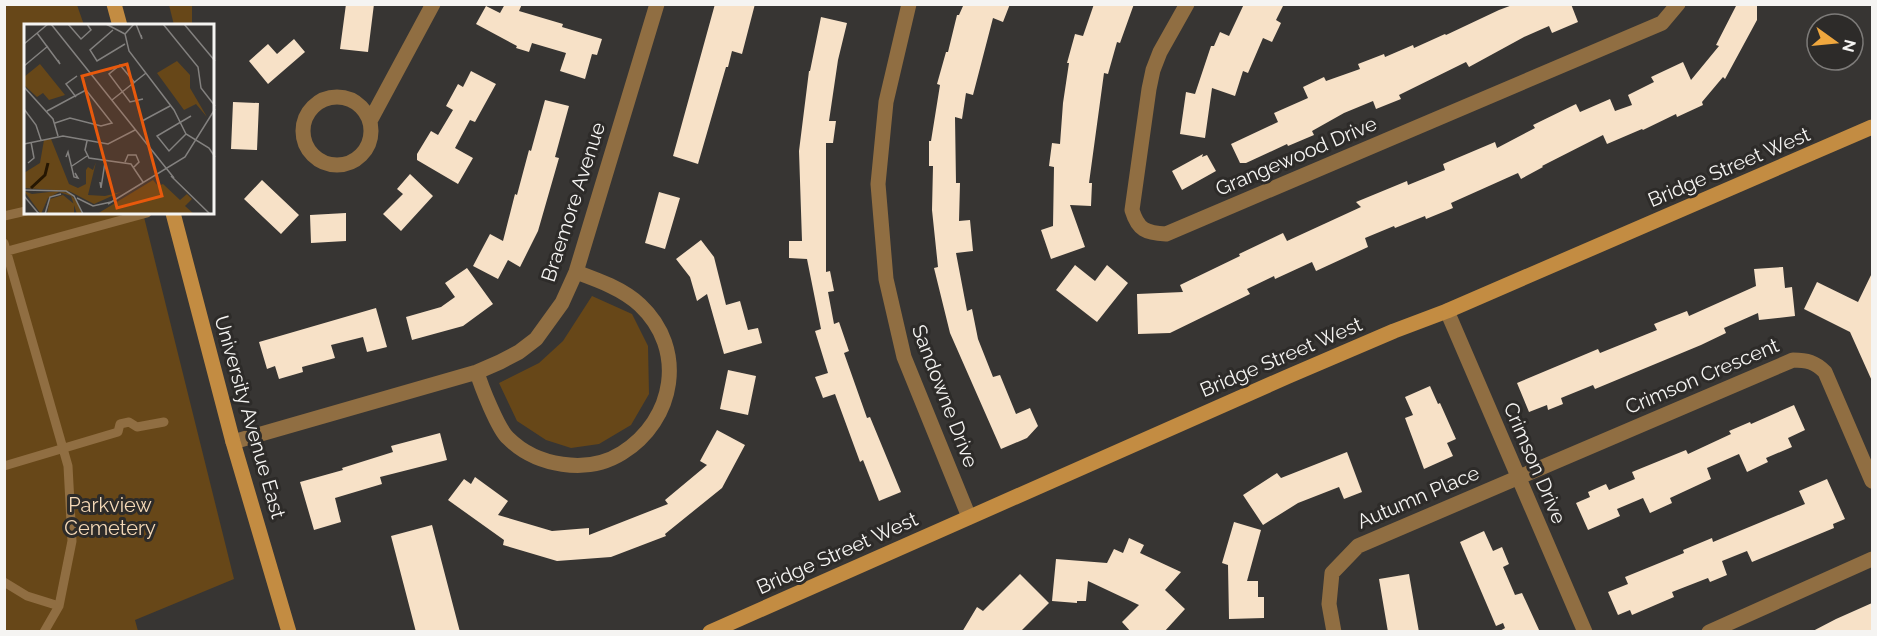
<svg xmlns="http://www.w3.org/2000/svg" width="1877" height="636" font-family="Raleway,sans-serif">
	<style>
		.green { fill: #674718 }
		.building { fill: #f7e1c7 }
		.lines { fill: none; stroke-linecap: round; stroke-linejoin: round }
		.lane { stroke: #906e42; stroke-width: 9 }
		.street { stroke: #906e42; stroke-width: 15 }
		.secondary { stroke: #c38c42; stroke-width: 15 }
		.labels { text-anchor: middle; dominant-baseline: central; stroke-width: 6; stroke-linejoin: round; paint-order: stroke }
		.street-label { font-size: 20px; fill: #f5f4f2; stroke: #2d2b29 }
		.park-label { font-size: 20px; fill: #f5d9b7; stroke: #2d2b29 }
		.inset-river { fill: none; stroke: #251602; stroke-width: 3 }
		.inset-road { fill: none; stroke: #83817f; stroke-width: 1.5 }
		.view { fill: #e8590c; fill-opacity: 0.15; stroke: #e8590c; stroke-width: 3 }
		.inset-edge { fill: none; stroke: #f5f4f2; stroke-width: 3 }
	</style>
	<rect width="100%" height="100%" fill="#373533"/>
	<!-- green -->
	<path class="green" d="M4 5H77L84 25 26 26V213H143L234 579 135 620 138 631H5Z
		M169 5H192V25H174Z
		M592 296 632 314 648 346 649 394 631 425 599 444 571 448 546 440 517 421 499 383 539 363 563 341Z"/>
	<!-- building -->
	<path class="building" d="M346 4H374L368 52 340 49Z
		M505 4H522L519 11 563 24 562 27 602 39 597 55 592 54 585 79 560 71 566 53 532 43 529 52 516 48 517 46 476 24 486 6 500 13Z
		M715 4H755L742 54 732 51 728 67H726L698 164 673 156Z
		M961 4H1010L1003 22 993 18 973 95 966 93 962 119 955 117 956 183H960L959 221 970 220 973 251 956 253 967 311 972 309 978 339 993 377 1000 375 1016 414 1030 408 1038 426 1027 438 1001 449 950 333 934 268 938 267 932 210 933 166H929V141H931L940 85 937 84 946 52H948L957 15H959L963 6Z
		M1094 4H1134L1120 43 1117 42 1108 74 1104 73 1089 183H1092L1091 206 1070 205 1085 247 1051 259 1041 230 1053 226 1054 167 1049 166 1052 143 1060 144 1063 103 1069 63H1067L1075 34 1083 36Z
		M1244 4H1284L1276 20 1281 23 1272 42 1263 38 1248 73 1243 71 1235 96 1212 88 1205 138 1180 134 1186 92 1195 94 1211 46H1214L1220 32 1229 36Z
		M1515 4H1571L1578 22 1552 33 1549 26 1524 37 1469 67 1466 62 1399 95 1401 99 1376 109 1373 101 1344 113 1312 131 1314 135 1288 146 1287 144 1246 163H1240L1231 144 1278 122 1274 113 1308 98 1303 87 1324 77 1326 81 1360 69 1358 64 1384 54 1385 57 1413 45 1414 48 1445 34 1446 35 1499 10Z
		M1737 4H1757V20L1725 79 1723 77 1702 102 1703 105 1677 117 1676 114 1643 130 1642 129 1607 144 1603 135 1542 166 1543 167 1521 179 1518 173 1451 203 1453 208 1426 219 1425 216 1395 228 1394 226 1365 238 1368 247 1316 271 1312 262 1275 279 1274 276 1247 289 1250 294 1170 333 1138 334 1137 294 1183 292 1180 285 1240 256 1239 254 1283 233 1287 241 1361 207 1356 202 1407 181 1408 185 1445 170 1443 164 1495 142 1497 148 1535 128 1533 125 1576 104 1580 112 1610 99 1615 111 1632 105 1628 95 1654 82 1651 77 1683 62 1691 80 1719 46 1716 45Z
		M821 17 847 23 838 60 829 121H836L833 143H826V272L830 271 834 291 828 292 834 324 839 322 849 351 844 353 867 418 870 417 901 492 879 501 863 460 860 462 835 394 823 398 815 377 828 373 815 331 821 329 807 259 789 258V241H802L799 151 809 71H810Z
		M294 39 305 52 268 84 249 61 268 44 277 54Z
		M471 71 496 84 475 122 470 120 455 148 473 158 458 184 417 160V154L431 131 438 135 453 110 446 106 458 84 463 87Z
		M545 100 569 106 555 157 559 158 538 231 520 267 508 260 498 279 473 266 490 234 503 241 515 194 517 195 529 150 531 151Z
		M233 102 259 103 257 150 231 149Z
		M1203 154 1202 157 1207 155 1216 171 1182 190 1172 171Z
		M410 174 433 196 401 231 383 214 403 194 397 189Z
		M262 180 299 215 281 234 244 199Z
		M659 192 680 198 665 249 645 243Z
		M346 213V241L311 243 310 215Z
		M701 240 714 257 726 305 740 301 748 330 758 328 762 343 724 354 707 294 697 301 690 277 676 259Z
		M1075 265 1095 281 1107 265 1128 283 1097 322 1056 290Z
		M1783 267 1785 288 1792 287 1795 316 1759 320 1758 313 1724 328 1726 333 1701 345 1595 389 1593 385 1561 398 1563 404 1548 410 1547 405 1529 412 1517 383 1598 349 1600 353 1657 330 1654 324 1687 311 1689 316 1756 286 1754 269Z
		M467 268 493 304 463 326 412 340 406 317 441 307 455 297 445 283Z
		M1872 273V381L1850 332 1804 309 1817 282 1858 302Z
		M376 308 387 347 367 352 363 337 331 345 335 358 302 367 303 372 279 379 275 366 267 369 259 342Z
		M728 370 756 376 748 415 720 409Z
		M1430 386 1438 404 1440 403 1456 439 1447 443 1453 456 1424 469 1405 418 1413 415 1405 397Z
		M1794 405 1805 430 1788 438 1792 447 1766 458 1768 462 1747 472 1739 454 1707 468 1711 479 1670 498 1672 503 1650 513 1643 498 1617 509 1620 516 1588 530 1576 503 1590 497 1588 492 1606 484 1609 490 1635 479 1632 472 1686 450 1688 454 1731 434 1729 431 1750 422 1751 424Z
		M717 430 745 445 722 488 665 534 666 536 611 557 557 561 503 545 504 540 448 500 464 479 471 484 475 477 508 501 498 515 552 531 589 528V535L668 504 665 500 707 465 700 461Z
		M440 433 447 460 380 477 382 484 335 498 341 522 314 530 300 482 343 470 342 468 393 452 391 446Z
		M1347 452 1362 492 1344 499 1339 487 1298 503 1263 525 1243 495 1277 473 1281 478Z
		M1827 479 1845 519 1833 524 1834 528 1752 562 1747 551 1722 561 1727 575 1710 582 1708 578 1672 592 1674 597 1632 615 1630 610 1618 615 1608 592 1628 584 1625 577 1684 553 1683 550 1712 538 1713 542 1805 504 1799 491Z
		M1234 522 1261 530 1247 581H1258V597H1264V618L1229 619 1228 565 1222 563Z
		M432 525 460 632H416L391 536Z
		M1484 531 1493 551 1502 547 1509 564 1503 567 1515 595 1522 593 1540 632H1498L1505 628 1503 623 1496 626 1460 542Z
		M1129 538 1144 545 1140 553 1181 572 1165 590 1185 609 1164 632H1131L1122 622 1139 605 1088 581 1086 601H1077V603L1052 601 1056 559 1107 563 1114 549 1123 553Z
		M1020 574 1049 603 1020 632H962L977 607 983 611Z
		M1409 574 1419 632H1388L1379 579Z
		M1872 603V632H1811L1836 619Z"/>
	<g class="lines">
		<!-- lane -->
		<path class="lane" d="M4 216 26 211
			M4 243 68 466 72 541 59 606 44 632
			M4 252 147 213
			M4 466 118 432 120 424 129 422 137 427 164 422
			M4 582 27 596 59 606"/>
		<!-- street -->
		<path class="street" d="M909 4 886 102 878 184 886 279 904 357 969 517
			M1187 4 1160 52 1153 70 1149 89 1132 210C1138 230 1146 233 1166 234L1662 23 1678 4
			M303 131a34 34 0 1 1 68 0a34 34 0 1 1-68 0Z
			M370 121 433 4
			M1447 311 1585 632
			M477 372C481 386 498 429 508 438 536 466 587 475 622 453 675 420 687 349 640 305 623 289 598 280 576 272
			M233 442 477 372 500 362 519 352 536 339 562 303 576 272 657 4
			M1334 632 1329 604 1332 573 1358 546 1793 360C1807 360 1815 362 1825 372L1872 481
			M1709 632 1872 559"/>
		<!-- secondary -->
		<path class="secondary" d="M114 4 120 26
			M173 213 233 442 289 632
			M710 632 1289 376 1394 331 1447 311 1872 127"/>
	</g>
	<g class="labels">
		<!-- street labels -->
		<g class="street-label">
			<text transform="translate(1296 156) rotate(-23)">Grangewood Drive</text>
			<text transform="translate(1729 167) rotate(-23)">Bridge Street West</text>
			<text transform="translate(573 202) rotate(-72)">Braemore Avenue</text>
			<text transform="translate(1281 357) rotate(-23)">Bridge Street West</text>
			<text transform="translate(1702 376) rotate(-23)">Crimson Crescent</text>
			<text transform="translate(945 396) rotate(69)">Sandowne Drive</text>
			<text transform="translate(250 417) rotate(74)">University Avenue East</text>
			<text transform="translate(1535 463) rotate(67)">Crimson Drive</text>
			<text transform="translate(1418 497) rotate(-23)">Autumn Place</text>
			<text transform="translate(837 553) rotate(-24)">Bridge Street West</text>
		</g>
		<!-- park labels -->
		<g class="park-label">
			<text x="110" y="505">Parkview<tspan x="110" dy="23">Cemetery</tspan></text>
		</g>
	</g>
	<!-- overview -->
	<g transform="translate(24 24)">
		<rect width="190" height="190" fill="#373533"/>
		<path d="M153 37 166 51V64L183 93 172 80 160 86 133 49ZM16 40 41 71 25 76 19 69 13 73 0 61V53ZM27 115 45 160 54 164 62 160V146L64 143 69 146 72 138 64 171 81 172 97 168 70 180 45 167 0 164V149L16 139 20 116ZM129 156 134 162 139 160 156 176 163 170 168 175 161 182 170 190H73ZM0 167 8 170 34 167 45 169 52 176 58 190H53L47 172 35 168 24 174 17 190ZM39 171 50 180V190H23L26 175Z" fill="#674718"/>
		<path class="inset-river" d="M7 164 21 151 24 139"/>
		<path class="inset-road" d="M27 0 150 154M44 0 57 15 67 6 63 0M82 0 101 10M110 0 101 10 105 27 150 86 162 110 185 124 191 133M112 0 118 15 117 11M139 0 174 43 177 64 191 82M160 0 191 37M89 6 66 26 73 37 101 20M13 9 36 40 34 36M0 20 24 0M0 42 24 22M49 55 53 52 42 60 52 73M111 59 96 41 85 50 106 78 119 75M0 63 29 95 34 112M88 76 122 49M0 85 12 101 17 116M23 87 62 66 88 99 77 102 46 94 31 99M122 95 118 97 146 82M162 110 145 127 133 112 167 92M63 117 61 126 65 134 107 140 119 158M0 120 39 112 84 120 111 106M42 133 44 128 50 153 54 154 51 149M101 138 104 131H112L115 138 110 143M4 139 10 134 7 118M48 142 63 132M147 152 186 190M76 158 77 164 81 138M0 166 42 167 50 172 59 190M0 172 15 190M53 174 69 182 87 178M84 180 161 133 191 85M21 190 26 173 37 170"/>
		<path class="view" d="M103 40 138 172 93 184 58 52Z"/>
		<rect width="190" height="190" class="inset-edge"/>
	</g>
	<!-- border -->
	<rect width="1877" height="636" fill="none" stroke="#f5f4f2" stroke-width="12"/>
	<!-- north arrow -->
	<g transform="translate(1835 42) rotate(105)"><circle r="28" fill="#2d2b29" stroke="#7d7b79" stroke-width="1.5"/>
	<path d="M0-4.5L10 22L0 15L-10 22Z" fill="#efa73e"/>
	<text y="-9" font-size="16" font-weight="bold" text-anchor="middle" fill="#f5f4f2">N</text>
	</g>
</svg>
